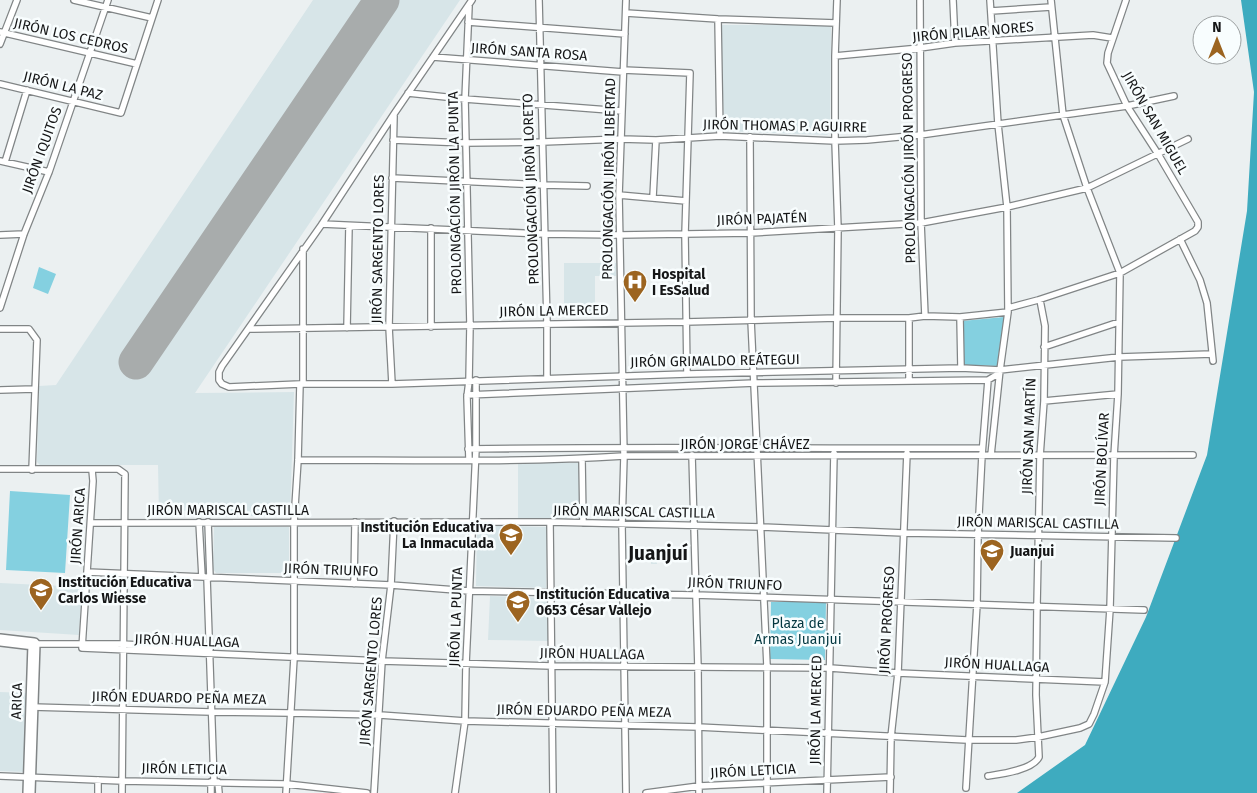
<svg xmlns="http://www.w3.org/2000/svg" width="1257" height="793" font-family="'Fira Sans',sans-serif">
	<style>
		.built { fill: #d7e5e8 }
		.green { fill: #84d0e0 }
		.water { fill: #3eabbf }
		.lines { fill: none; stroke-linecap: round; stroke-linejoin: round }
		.runway { stroke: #a8acac; stroke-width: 35 }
		.street-casing { stroke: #818586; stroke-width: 8 }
		.highway-casing { stroke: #818586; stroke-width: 14 }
		.street { stroke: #fff; stroke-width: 5.5 }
		.highway { stroke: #fff; stroke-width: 11 }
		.labels { text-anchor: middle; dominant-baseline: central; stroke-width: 5; stroke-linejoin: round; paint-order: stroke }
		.street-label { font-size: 14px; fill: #151617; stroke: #f8fdfe }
		.poi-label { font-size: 14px; font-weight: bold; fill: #151617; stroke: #f8fdfe; text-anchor: start }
		.park-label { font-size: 14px; fill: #033740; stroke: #f8fdfe }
		.district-label { font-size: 19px; font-weight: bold; fill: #151617; stroke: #f8fdfe }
	</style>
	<rect width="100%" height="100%" fill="#ebf0f1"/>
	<!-- built -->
	<path class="built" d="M313 0H460L195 393 294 392 290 516H225V513L194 515V511H183V516H159L158 465H40L37 462 39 386 56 385Z
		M721 25H828L831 27 830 132 827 135 724 131Z
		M564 263H616V276H595V316H564Z
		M518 463H581V518H518Z
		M477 525 547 527 546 588 476 586Z
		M214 527H289V573H216L213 569Z
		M627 549H657V564H651V561H628Z
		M0 583 82 587 79 635 0 630Z
		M490 596 545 598 548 602V641L488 640Z
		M0 692 27 693 26 772 0 771Z"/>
	<!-- green -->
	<path class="green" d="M39 267 56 274 48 294 33 288Z
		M1004 317 997 366 963 365 962 321Z
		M10 491 70 495 65 573 6 570Z
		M771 602H826L825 660 770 659Z"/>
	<!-- water -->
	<path class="water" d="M1241 0H1257V793H1017L1085 745 1146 617 1207 455 1247 211 1254 92Z"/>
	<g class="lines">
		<!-- runway -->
		<path class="runway" d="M136 362 382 0"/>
		<defs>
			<path id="street" d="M74 0 152 18
				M472 0 394 114 322 224 222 366 219 372V380L222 384 229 387 300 384H392L687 374 961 368 1000 370 1119 357 1212 354
				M539 0 547 323V378
				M920 0 921 223 925 316
				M953 0 955 43
				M990 0 998 124 1007 207 1008 312 1000 370 991 455
				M991 11 1051 7
				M626 13 718 19 836 23
				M718 19 720 136
				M468 22 625 34
				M0 32 137 64
				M0 44 17 0
				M835 56 920 48 955 43 1093 35 1112 38
				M433 57 623 72
				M623 70 690 73 685 234 687 374
				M0 84 121 113 158 0
				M408 93 465 99 622 111
				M750 137 751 320 767 666V793
				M393 140 465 143 543 142 621 139 656 140 720 136 835 141 867 140 920 135 1127 106 1174 96
				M0 161 49 172
				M5 162 27 90
				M392 178 543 185 587 186
				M619 195 686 201
				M653 197 656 140
				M322 224 544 234 619 235 750 233 921 223 1007 207 1087 188 1188 139
				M0 235 24 234
				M1180 239 1200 280 1207 303 1213 361
				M303 249V384
				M0 308 24 234 49 172 108 0
				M1008 308 1038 300 1120 273 1195 231 1198 227V222L1158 154 1127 106 1107 63 1108 53 1126 0
				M960 317 961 368
				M909 318V380
				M431 327V228
				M347 328 349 226
				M0 329H29L37 340 32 470
				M249 329 685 322 837 318H909L925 316 960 317 1008 312
				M1044 347 1119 322
				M836 383 838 229 835 141V56L837 0
				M392 384 389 327 394 116
				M0 390 34 389
				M467 395 755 383 988 380 998 374 1000 370
				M1044 401 1118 394
				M468 449C640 446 811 449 982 448
				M692 455 698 668 699 793
				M582 459 583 523
				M298 460C407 460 516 463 624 456L1193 455
				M469 460 467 397 469 381 470 325 465 99 469 6
				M0 469H118L125 474 122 793
				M92 470 93 481 82 648 382 661 552 666 830 668 898 673 1105 682
				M199 522 202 577
				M208 522 210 578
				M550 522 553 793
				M91 523 550 522 762 527 904 533 1176 538
				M87 572 391 585 469 591 695 595 1144 610
				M207 578 214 782
				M354 584 355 522
				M34 644H122L210 649
				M32 707 211 712 290 713 380 715 465 721 698 727 967 740H1016L1038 737 1080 728 1089 724 1094 714 1105 682 1110 609 1114 456 1118 394 1120 273 1087 188 1063 115 1051 0
				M0 776 122 781 287 784 367 793
				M988 776C1001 774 1033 770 1039 757L1036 695 1037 606 1040 456 1044 401 1045 326 1040 300
				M98 780V793
				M211 782V793
				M218 782 219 793
				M966 788 977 604 978 534 982 455 988 380
				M286 793 294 658V522L298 460 300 384
				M374 793 382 661 391 585 394 521
				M455 793 465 721 466 664 476 449V380
				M626 793 622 525 624 456 619 195 626 0
				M646 793 699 786 891 777
				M827 793 834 453
				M890 793 891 737 898 673 907 453"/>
			<path id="highway" d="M0 640 34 644 29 793"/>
		</defs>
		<!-- street casing -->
		<use href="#street" class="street-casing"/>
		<!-- highway casing -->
		<use href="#highway" class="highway-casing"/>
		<!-- street -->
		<use href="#street" class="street"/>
		<!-- highway -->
		<use href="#highway" class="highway"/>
	</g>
	<!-- icons -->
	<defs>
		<symbol id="hospital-pin" viewBox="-11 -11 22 30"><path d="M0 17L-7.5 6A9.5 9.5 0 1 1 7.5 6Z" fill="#9c6420" stroke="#f8fdfe"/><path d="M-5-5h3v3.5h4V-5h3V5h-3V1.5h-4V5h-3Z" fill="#fff"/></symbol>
		<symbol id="school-pin" viewBox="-11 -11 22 30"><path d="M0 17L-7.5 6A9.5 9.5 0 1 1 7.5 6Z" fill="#9c6420" stroke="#f8fdfe"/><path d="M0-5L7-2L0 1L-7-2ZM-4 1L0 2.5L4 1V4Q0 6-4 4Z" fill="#fff"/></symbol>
	</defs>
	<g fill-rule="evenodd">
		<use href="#hospital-pin" x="621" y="268" width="28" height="38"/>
		<use href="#school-pin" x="497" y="521" width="28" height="38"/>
		<use href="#school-pin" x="978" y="537" width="28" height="38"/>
		<use href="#school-pin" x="27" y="576" width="28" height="38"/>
		<use href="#school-pin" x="504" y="588" width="28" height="38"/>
	</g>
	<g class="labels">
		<!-- street labels -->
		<g class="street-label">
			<text transform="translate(973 32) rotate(-5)">JIRÓN PILAR NORES</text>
			<text transform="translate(71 36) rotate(13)">JIRÓN LOS CEDROS</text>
			<text transform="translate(529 52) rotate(4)">JIRÓN SANTA ROSA</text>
			<text transform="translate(63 86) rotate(14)">JIRÓN LA PAZ</text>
			<text transform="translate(1155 123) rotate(60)">JIRÓN SAN MIGUEL</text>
			<text transform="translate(785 126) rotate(1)">JIRÓN THOMAS P. AGUIRRE</text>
			<text transform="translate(42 150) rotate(-70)">JIRÓN IQUITOS</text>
			<text transform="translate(909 158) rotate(-91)">PROLONGACIÓN JIRÓN PROGRESO</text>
			<text transform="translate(609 179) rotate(-89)">PROLONGACIÓN JIRÓN LIBERTAD</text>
			<text transform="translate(531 189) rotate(-92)">PROLONGACIÓN JIRÓN LORETO</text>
			<text transform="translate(455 193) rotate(-91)">PROLONGACIÓN JIRÓN LA PUNTA</text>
			<text transform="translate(762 219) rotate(-2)">JIRÓN PAJATÉN</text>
			<text transform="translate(378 249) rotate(-89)">JIRÓN SARGENTO LORES</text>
			<text transform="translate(554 311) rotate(-1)">JIRÓN LA MERCED</text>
			<text transform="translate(715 361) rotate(-1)">JIRÓN GRIMALDO REÁTEGUI</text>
			<text transform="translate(1029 436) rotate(-88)">JIRÓN SAN MARTÍN</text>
			<text x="745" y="444">JIRÓN JORGE CHÁVEZ</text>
			<text transform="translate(1102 459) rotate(-87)">JIRÓN BOLÍVAR</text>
			<text x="228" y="510">JIRÓN MARISCAL CASTILLA</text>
			<text transform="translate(634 512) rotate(1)">JIRÓN MARISCAL CASTILLA</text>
			<text transform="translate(1038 523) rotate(1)">JIRÓN MARISCAL CASTILLA</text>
			<text transform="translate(78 526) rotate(-86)">JIRÓN ARICA</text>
			<text transform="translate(331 570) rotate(2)">JIRÓN TRIUNFO</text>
			<text transform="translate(735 584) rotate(2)">JIRÓN TRIUNFO</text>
			<text transform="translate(456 617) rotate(-88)">JIRÓN LA PUNTA</text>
			<text transform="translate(887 620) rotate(-87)">JIRÓN PROGRESO</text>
			<text transform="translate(187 641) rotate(2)">JIRÓN HUALLAGA</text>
			<text transform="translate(592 654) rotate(1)">JIRÓN HUALLAGA</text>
			<text transform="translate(997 665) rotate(3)">JIRÓN HUALLAGA</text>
			<text transform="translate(371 671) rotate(-85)">JIRÓN SARGENTO LORES</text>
			<text transform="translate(179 698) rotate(1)">JIRÓN EDUARDO PEÑA MEZA</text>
			<text transform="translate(17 701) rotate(-88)">ARICA</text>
			<text transform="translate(816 710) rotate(-89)">JIRÓN LA MERCED</text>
			<text transform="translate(584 711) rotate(1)">JIRÓN EDUARDO PEÑA MEZA</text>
			<text transform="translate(184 769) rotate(1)">JIRÓN LETICIA</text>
			<text transform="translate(753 771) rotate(-3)">JIRÓN LETICIA</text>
		</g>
		<!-- poi labels -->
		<g class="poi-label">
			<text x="652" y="274">Hospital<tspan x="652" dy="16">I EsSalud</tspan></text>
			<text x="494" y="527" text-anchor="end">Institución Educativa<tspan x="494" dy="16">La Inmaculada</tspan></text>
			<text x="1010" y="551">Juanjui</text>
			<text x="58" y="582">Institución Educativa<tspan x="58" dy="16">Carlos Wiesse</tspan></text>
			<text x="536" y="594">Institución Educativa<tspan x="536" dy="16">0653 César Vallejo</tspan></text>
		</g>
		<!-- park labels -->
		<g class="park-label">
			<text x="798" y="623">Plaza de<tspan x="798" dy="16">Armas Juanjui</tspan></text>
		</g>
		<!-- district labels -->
		<g class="district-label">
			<text x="658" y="553">Juanjuí</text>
		</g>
	</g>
	<!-- north arrow -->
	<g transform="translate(1217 40)"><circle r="24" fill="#f8fdfe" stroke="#9da1a2"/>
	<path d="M0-4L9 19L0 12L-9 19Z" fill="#9c6420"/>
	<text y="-8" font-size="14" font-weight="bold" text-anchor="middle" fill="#151617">N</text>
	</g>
</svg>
